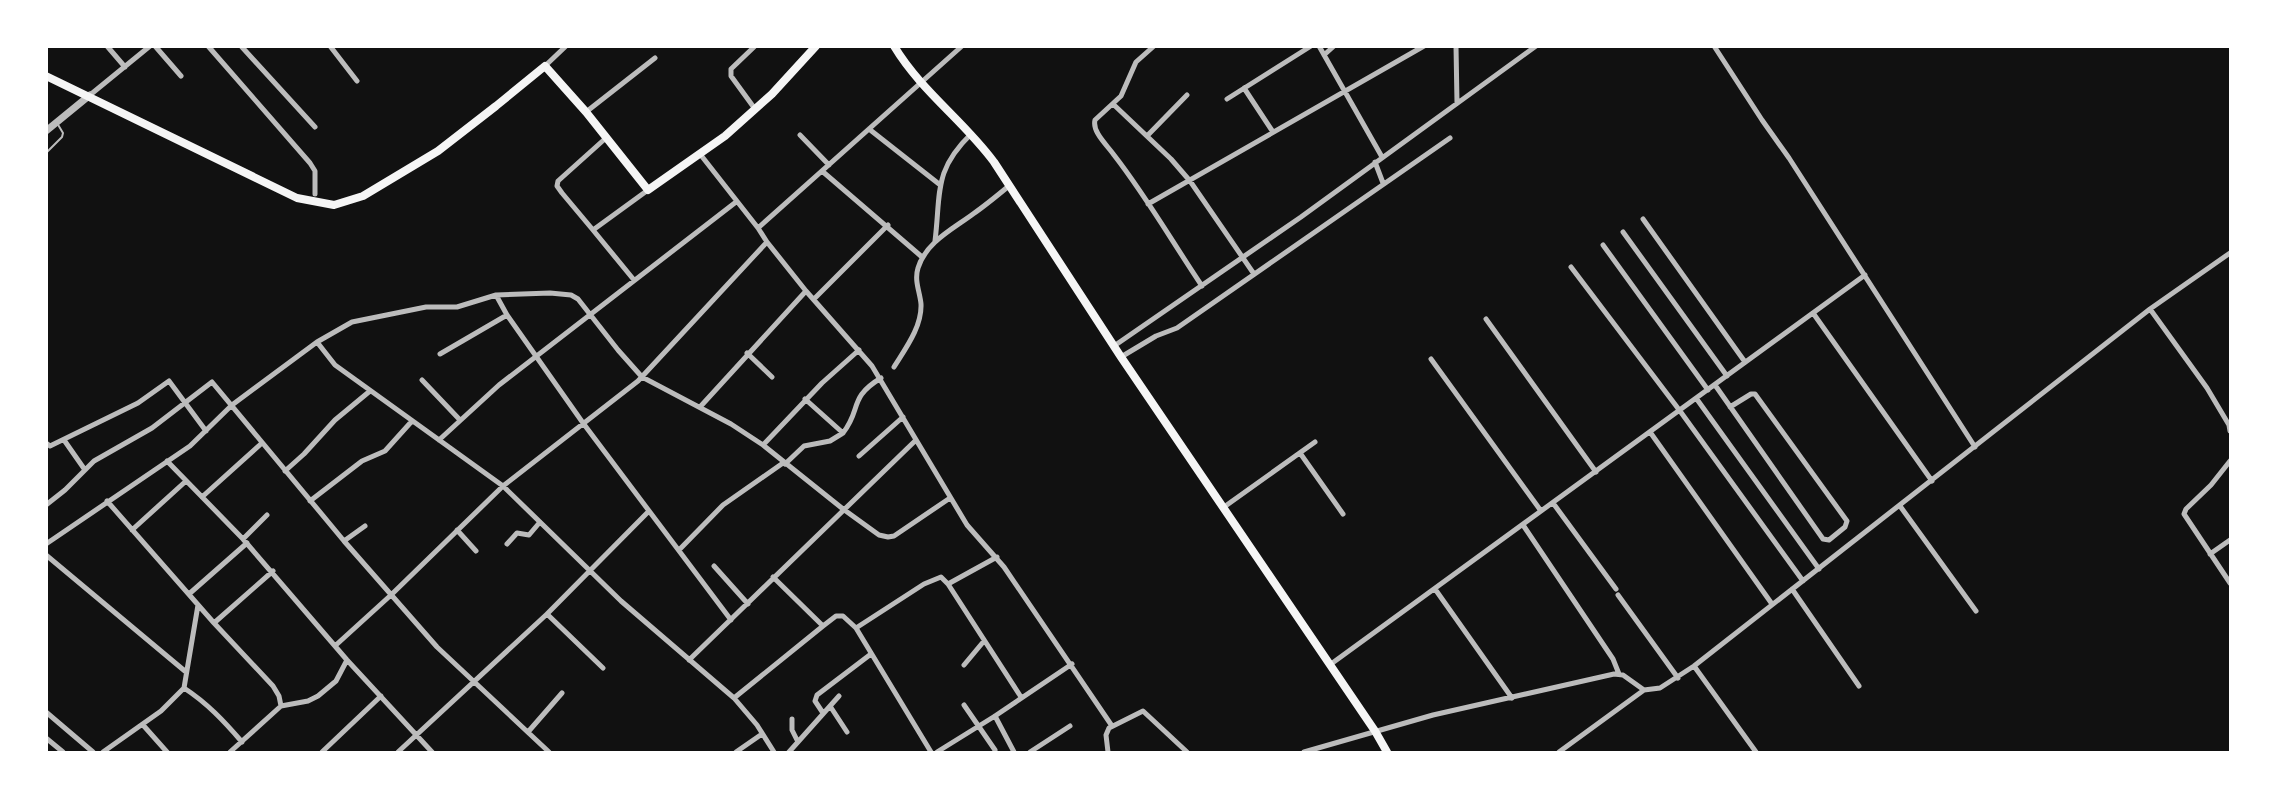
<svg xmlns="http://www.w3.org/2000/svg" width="2277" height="799" font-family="'DejaVu Sans',sans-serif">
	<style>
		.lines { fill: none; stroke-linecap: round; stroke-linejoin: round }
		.service { stroke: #bcbcbc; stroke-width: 2 }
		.minor { stroke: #bcbcbc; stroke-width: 5 }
		.tertiary { stroke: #bcbcbc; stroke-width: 7 }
		.secondary { stroke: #f5f5f5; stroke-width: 8 }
	</style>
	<rect width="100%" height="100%" fill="#111"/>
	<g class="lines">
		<!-- service -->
		<path class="service" d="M46 153 62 137 63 133 57 123"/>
		<!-- minor -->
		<path class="minor" d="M107 46 125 67
			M155 46 181 76
			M208 46 310 163 315 171V194
			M241 46 315 127
			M330 46 357 81
			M755 46 731 69V76L755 109
			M1154 46 1136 62 1121 96 1095 120C1092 132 1107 145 1114 155 1146 196 1173 243 1202 286
			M1319 46 1382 157
			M1456 46 1457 103
			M1714 46 1762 120 1789 158 1975 447
			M1324 55 1334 46
			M545 66 566 46
			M1244 88 1273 132
			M90 95 150 46
			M1227 99 1311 46
			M1113 104 1171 159 1190 181 1254 274
			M586 112 655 58
			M869 129 939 184
			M800 135 829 165
			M1147 136 1187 95
			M607 137 558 181 557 186 562 193 593 230 648 190
			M700 154 758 228
			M1375 162 1383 183
			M822 171 922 257
			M1148 204 1424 46
			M1643 219 1745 362
			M593 230 634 280
			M1623 232 1727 376
			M935 241C941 193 933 171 971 134
			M767 242 806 291 872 366 967 525 1004 567 1112 726
			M1603 245 1708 390
			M1571 267 1680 411 1803 581
			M496 295 507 315 583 423 731 620
			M814 299 888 225
			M2150 309 2207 388 2229 425 2230 431
			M1813 313 1932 481
			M1486 319 1596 472
			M317 342 335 365 503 486 621 601 734 698 757 725 774 752
			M1114 346 1301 217 1536 46
			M747 353 772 377
			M440 354 507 315
			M1121 357 1156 336 1177 328 1450 138
			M1431 359 1541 511
			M894 367C905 349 922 327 921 304 920 292 914 281 918 268 926 242 953 229 973 214 986 205 998 195 1010 185
			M422 380 460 420
			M1715 385 1823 539 1829 540 1845 527 1847 521 1755 394H1751L1730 407
			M1696 398 1819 569
			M805 399 843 433C862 409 848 398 881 378
			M700 407 806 291
			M1650 432 1772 604
			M64 440 85 470
			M439 440 499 385 736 202
			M46 443 50 446 138 403 169 381 206 431
			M763 445 822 383 859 350
			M1300 453 1343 514
			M859 456 903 417
			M167 461 243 539 347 660 432 752
			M2230 461 2211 485 2186 509 2184 514 2230 583
			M785 464 804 446 830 441 843 433
			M285 471 304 454 335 420 370 391
			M202 497 262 443
			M107 501 214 623 273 686 279 696 281 706
			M310 501 362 461 385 451 412 421
			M1553 503 1616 589
			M46 505 65 490 94 461 152 428 212 382 344 541 437 647 549 752
			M1900 506 1976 611
			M1224 507 1315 442
			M1523 525 1613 659 1619 674
			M132 530 186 481
			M457 530 476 551
			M243 539 267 515
			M344 541 365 526
			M46 544 190 446 232 405 317 342 352 322 426 307H457L496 295 550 293 571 295 578 299 618 350 642 377 731 424 763 445 843 509 879 535 888 537 894 536 950 498
			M507 544 517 533 529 535 540 522
			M679 550 723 505 783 463
			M2210 554 2230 540
			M46 555 186 672
			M714 566 748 604
			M773 577 823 626
			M948 584 997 557
			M1435 589 1512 698
			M1792 589 1859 686
			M189 594 247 543
			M1618 595 1678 678
			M547 614 603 668
			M214 623 273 571
			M856 628 924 584 941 577 948 584 1021 697
			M336 645 391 595 503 486 638 381 767 242 758 228 962 46
			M689 660 916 440
			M1331 664 1865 275
			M964 665 984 641
			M1694 666 1756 752
			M184 688C207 703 224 721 242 742
			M734 698 823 626 836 616H843L856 628 931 752
			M964 705 995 750
			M830 706 847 732
			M46 712 93 752
			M823 713 815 701 817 695 871 654
			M995 716 1014 752
			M792 719V730L798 742
			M143 725 167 752
			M528 732 562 693
			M46 738 63 752
			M103 752 161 711 184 688 198 605
			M230 752 281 706 308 701 318 696 336 681 347 660
			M322 752 381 696
			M398 752 547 614 649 511
			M736 752 762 734
			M789 752 839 696
			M937 752 995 716 1072 664
			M1030 752 1070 726
			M1108 752 1106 735 1109 728 1143 711 1187 752
			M1304 752 1433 715 1614 674 1623 675 1644 690
			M1559 752 1644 690 1660 688 1694 666 2150 309 2230 253"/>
		<!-- tertiary -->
		<path class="tertiary" d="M46 131 90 95"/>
		<!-- secondary -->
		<path class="secondary" d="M894 46C921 91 964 121 994 162L1121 357 1375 731 1387 752
			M46 76 297 198 334 205 363 196 438 151 496 106 545 66 586 112 648 190 725 136 772 94 816 46"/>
	</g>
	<!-- border -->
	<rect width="2277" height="799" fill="none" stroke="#ffffff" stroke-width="96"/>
</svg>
